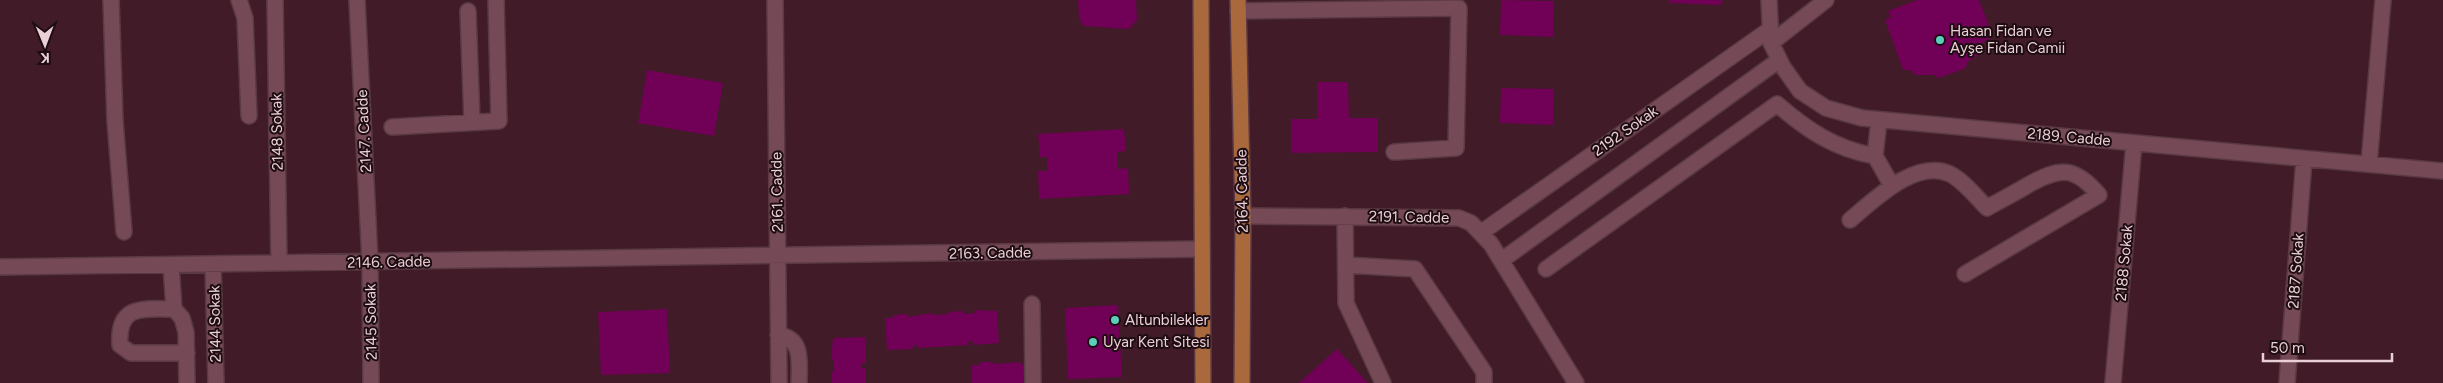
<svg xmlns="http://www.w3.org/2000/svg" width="2443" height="383" font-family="Figtree,sans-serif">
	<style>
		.building { fill: #710157 }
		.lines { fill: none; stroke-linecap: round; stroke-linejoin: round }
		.minor-casing { stroke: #593943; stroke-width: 18 }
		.major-casing { stroke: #593943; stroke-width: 18 }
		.minor { stroke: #754a56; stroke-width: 15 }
		.major { stroke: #a9693d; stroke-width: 15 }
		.poi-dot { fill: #5bcebc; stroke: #1d0c11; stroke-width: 2 }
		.labels { text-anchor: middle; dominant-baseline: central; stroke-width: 4; stroke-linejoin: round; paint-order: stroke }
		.poi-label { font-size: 15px; fill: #ead0d6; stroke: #1d0c11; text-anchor: start }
		.street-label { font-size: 15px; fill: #ead0d6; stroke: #1d0c11 }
	</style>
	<rect width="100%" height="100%" fill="#411b27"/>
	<!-- building -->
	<path class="building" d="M1078 0H1136L1137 20 1129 29 1083 26 1079 17Z
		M1501 0 1554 1 1553 37 1500 35Z
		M1669 0H1722V5L1669 3Z
		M1917 0H1979L1993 36 1981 44 1982 52 1967 62 1966 68 1939 78 1934 75H1915L1911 70H1903L1885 20 1891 17 1888 11Z
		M647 70 723 83 714 136 638 123Z
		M1317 82H1348L1349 118H1378V152L1291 153V119H1317Z
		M1501 88 1554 89 1553 125 1500 123Z
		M1124 129 1126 151 1117 152 1118 169 1128 168 1129 194 1039 199 1038 171H1047V157H1040L1038 134Z
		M1118 305 1122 377 1068 379 1065 308Z
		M667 309 670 373 601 375 598 312Z
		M975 310 997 311 999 343 973 345V341L968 342 969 345 918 348 917 345H913V349L887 350 885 318H893V315L907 314V317L933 313 934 315 949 314 948 312 963 311V314L975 313Z
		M866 337V363H862V368H866V383H832V372H834V360H831L833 338Z
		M1337 349 1368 383H1299Z
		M979 362H993V364L1020 362V364H1027L1028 383H972V365H979Z"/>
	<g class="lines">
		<defs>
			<path id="minor" d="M111 0 115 121 124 232
				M239 0 245 18 249 116
				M275 0 279 263
				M357 0 370 262 371 383
				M775 0 779 383
				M1769 0 1771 43 1783 67 1800 91 1826 108 1862 118 2443 171
				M468 11 472 122
				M1238 11 1459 8 1456 148 1394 152
				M1771 43 1826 0
				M1879 120 1875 156 1892 186
				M392 127 499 121 496 0
				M2369 164 2383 0
				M1243 216 1459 218 1471 223 1491 244 1576 383
				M1345 216 1346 303 1383 383
				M1850 220C1874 200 1916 158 1950 174 1964 181 1976 197 1987 208 2001 200 2015 193 2028 185 2060 167 2075 166 2099 195L1965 274
				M1482 232 1769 30
				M1502 260 1779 60
				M213 264 216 383
				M171 265 174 309 182 318 186 332 187 383
				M1346 265 1415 269 1484 372V383
				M0 267 1202 249
				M1546 269 1777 104C1807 130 1835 149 1875 156
				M1032 304 1033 383
				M174 309C143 309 117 304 120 345L131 353H187
				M778 335C804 338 799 363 799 383
				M2113 383 2134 143
				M2287 383 2304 159"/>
			<path id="major" d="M1201 0 1203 383
				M1238 0 1243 216 1242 383"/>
		</defs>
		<!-- minor casing -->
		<use href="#minor" class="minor-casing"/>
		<!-- major casing -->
		<use href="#major" class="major-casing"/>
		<!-- minor -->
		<use href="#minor" class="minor"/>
		<!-- major -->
		<use href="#major" class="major"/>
	</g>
	<!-- markers -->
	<g class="poi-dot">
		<circle cx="1940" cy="40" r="5"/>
		<circle cx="1115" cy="320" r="5"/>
		<circle cx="1093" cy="342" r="5"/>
	</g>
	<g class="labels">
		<!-- poi labels -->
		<g class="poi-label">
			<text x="1950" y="31">Hasan Fidan ve<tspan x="1950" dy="17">Ayşe Fidan Camii</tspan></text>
			<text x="1125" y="320">Altunbilekler</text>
			<text x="1103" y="342">Uyar Kent Sitesi</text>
		</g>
		<!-- street labels -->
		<g class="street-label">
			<text transform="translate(364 131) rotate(-93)">2147. Cadde</text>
			<text transform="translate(1625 131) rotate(-35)">2192 Sokak</text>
			<text transform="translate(277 132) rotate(-91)">2148 Sokak</text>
			<text transform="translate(2069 137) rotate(5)">2189. Cadde</text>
			<text transform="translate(1242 191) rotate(-91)">2164. Cadde</text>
			<text transform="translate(777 192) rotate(-91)">2161. Cadde</text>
			<text transform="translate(1409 217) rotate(1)">2191. Cadde</text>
			<text transform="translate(990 253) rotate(-1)">2163. Cadde</text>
			<text transform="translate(389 262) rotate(-1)">2146. Cadde</text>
			<text transform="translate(2124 263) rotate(-85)">2188 Sokak</text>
			<text transform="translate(2296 271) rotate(-86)">2187 Sokak</text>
			<text transform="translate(371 322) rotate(-91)">2145 Sokak</text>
			<text transform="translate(215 324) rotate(-91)">2144 Sokak</text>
		</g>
	</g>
	<!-- north arrow -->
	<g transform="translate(45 45) rotate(179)" stroke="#1d0c11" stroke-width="4" paint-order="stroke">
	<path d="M0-4L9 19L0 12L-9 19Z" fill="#ead0d6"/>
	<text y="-8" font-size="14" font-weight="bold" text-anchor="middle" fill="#ead0d6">K</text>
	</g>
	<!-- scale -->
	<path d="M2263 353v8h129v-8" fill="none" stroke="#ead0d6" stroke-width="2.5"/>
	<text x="2270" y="353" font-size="15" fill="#ead0d6" stroke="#1d0c11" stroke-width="4" paint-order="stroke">50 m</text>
</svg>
